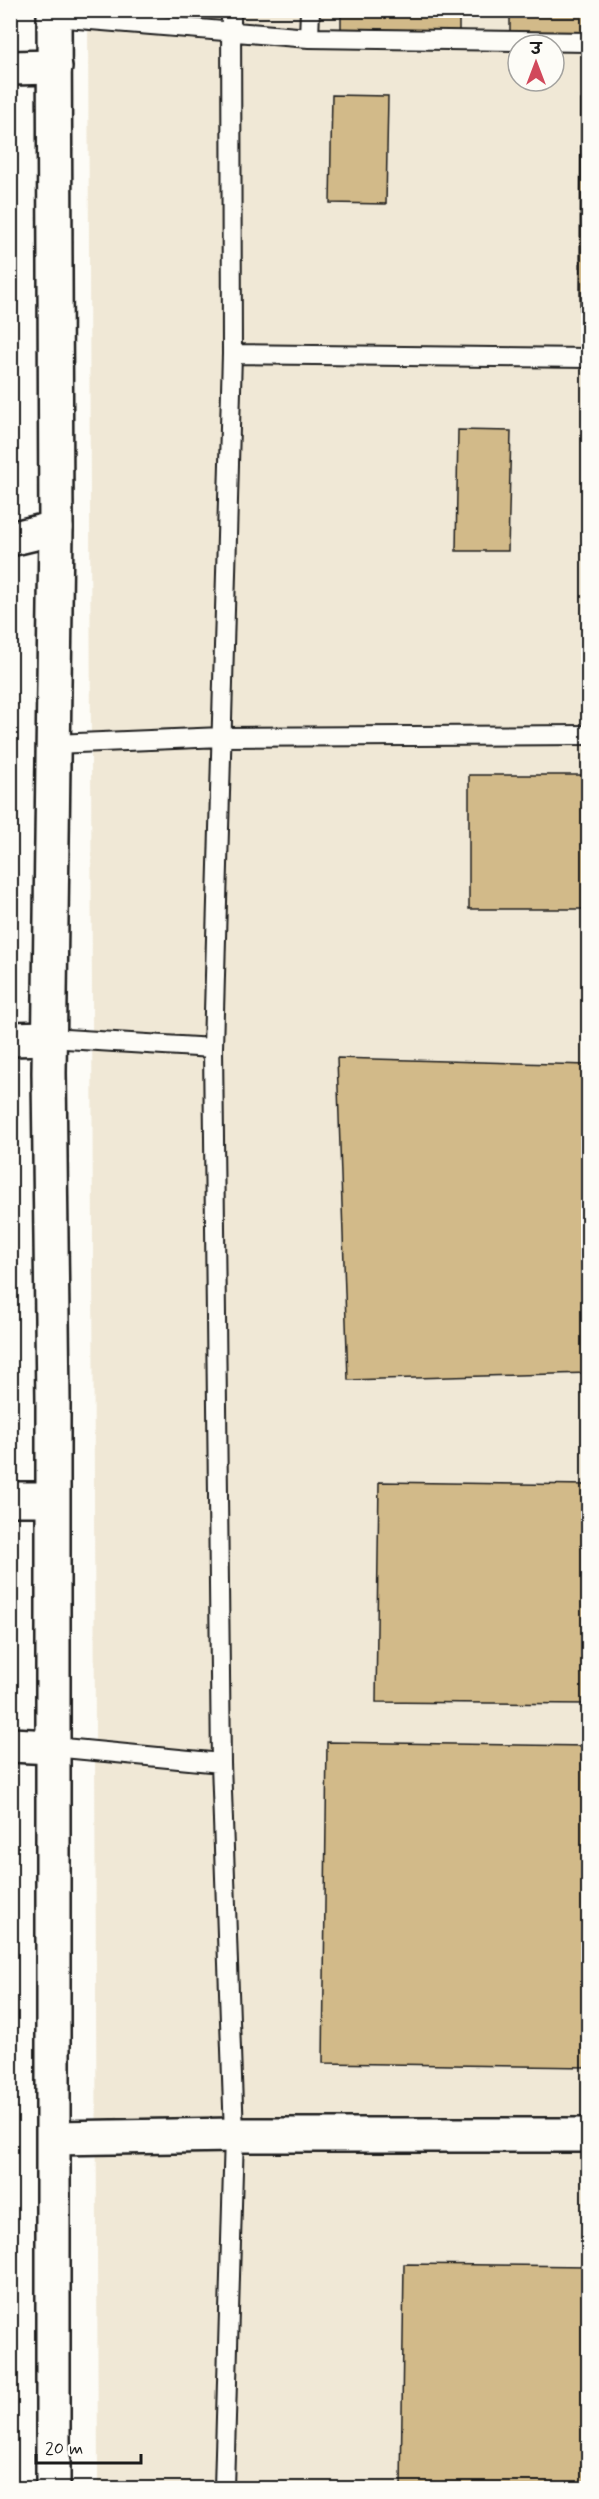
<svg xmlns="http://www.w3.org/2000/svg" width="599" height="2499" font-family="Mynerve,'Playpen Sans Deva',sans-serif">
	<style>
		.built { fill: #f0e8d6; fill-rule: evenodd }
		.building { fill: #d2ba89; stroke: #1c1c1c; stroke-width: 1.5 }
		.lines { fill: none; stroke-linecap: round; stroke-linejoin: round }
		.lane-casing { stroke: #1c1c1c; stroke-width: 22 }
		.street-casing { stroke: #1c1c1c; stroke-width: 38 }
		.secondary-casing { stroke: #1c1c1c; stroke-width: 38 }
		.lane { stroke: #fdfcf7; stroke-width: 18 }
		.street { stroke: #fdfcf7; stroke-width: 33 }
		.secondary { stroke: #fdfcf7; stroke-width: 33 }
	</style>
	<rect width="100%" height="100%" fill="#fdfcf7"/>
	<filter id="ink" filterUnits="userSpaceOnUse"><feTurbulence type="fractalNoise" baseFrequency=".0167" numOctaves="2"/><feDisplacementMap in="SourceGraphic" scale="12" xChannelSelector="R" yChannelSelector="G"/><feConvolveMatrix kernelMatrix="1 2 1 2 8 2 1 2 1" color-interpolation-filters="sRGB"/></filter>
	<g filter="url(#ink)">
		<!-- built -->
		<path class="built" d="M88 11H588V2488H98ZM518 45H554V81H518Z"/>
		<!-- building -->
		<path class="building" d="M341 10H459V33L341 32Z
			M510 10H588V33L510 32Z
			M332 95 388 96 386 204 330 203Z
			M581 100H588V310H580Z
			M458 430 511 431 508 551H456Z
			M469 775H588V909H469Z
			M337 1058 588 1065V1373L348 1380Z
			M379 1482 588 1485V1704L376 1702Z
			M327 1742 588 1746V2067L323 2063Z
			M404 2264 588 2266V2488H401Z"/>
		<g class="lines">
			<defs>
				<path id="lane" d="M54 17 309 38 588 42
					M309 38 310 10
					M232 354 588 358
					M54 744 222 737 588 735
					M49 1038 213 1048
					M53 1747 221 1763
					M224 2488 234 2135 221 1763 213 1048 232 354 231 10"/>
				<path id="street" d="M10 68 55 67
					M10 539 56 528
					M10 1039 49 1038
					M10 1499H52
					M10 1745 53 1747"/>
				<path id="secondary" d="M53 2138 234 2135H588
					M53 2488V1402L49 1073 56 528 54 10"/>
			</defs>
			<!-- lane casing -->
			<use href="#lane" class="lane-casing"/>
			<!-- street casing -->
			<use href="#street" class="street-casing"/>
			<!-- secondary casing -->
			<use href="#secondary" class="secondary-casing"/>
			<!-- lane -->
			<use href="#lane" class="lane"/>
			<!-- street -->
			<use href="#street" class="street"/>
			<!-- secondary -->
			<use href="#secondary" class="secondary"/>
		</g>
	</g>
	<!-- margin -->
	<rect width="599" height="2499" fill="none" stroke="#fdfcf7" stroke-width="36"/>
	<rect x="18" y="18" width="563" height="2463" fill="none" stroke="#1c1c1c" stroke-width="2" filter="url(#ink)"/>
	<!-- north arrow -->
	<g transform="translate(536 63)"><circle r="28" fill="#fdfcf7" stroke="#a3a29f" stroke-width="1.5"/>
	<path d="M0-4.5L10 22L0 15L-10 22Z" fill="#d1495b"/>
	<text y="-9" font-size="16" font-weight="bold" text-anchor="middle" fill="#1c1c1c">उ</text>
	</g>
	<!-- scale -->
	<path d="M36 2454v9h105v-9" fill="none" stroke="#1c1c1c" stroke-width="3"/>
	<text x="45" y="2454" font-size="18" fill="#1c1c1c" stroke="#fdfcf7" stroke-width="4.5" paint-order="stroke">20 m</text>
</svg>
